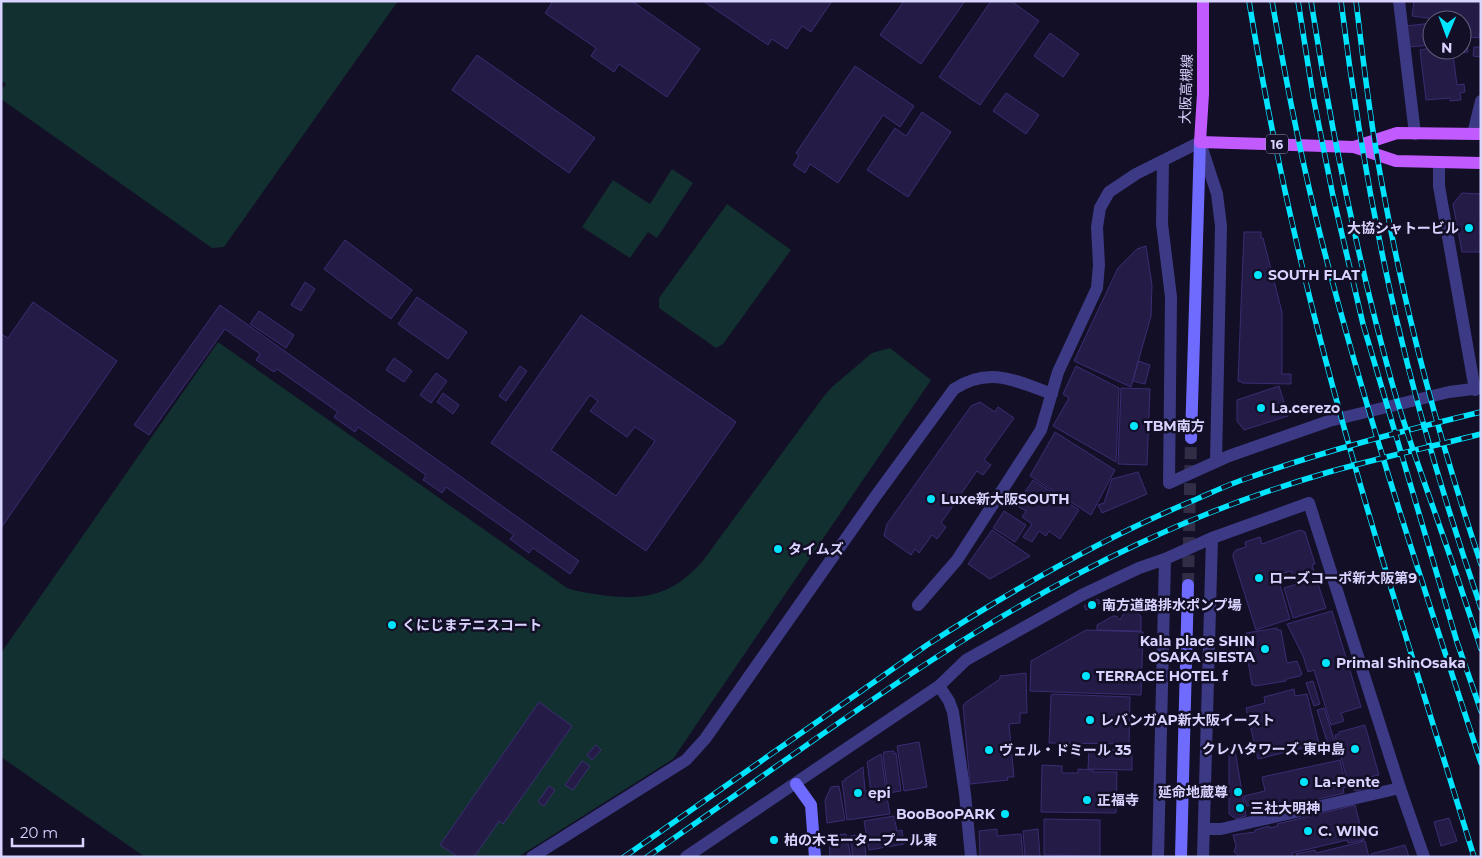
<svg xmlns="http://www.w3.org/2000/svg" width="1482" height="858" font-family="Montserrat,'Noto Sans JP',sans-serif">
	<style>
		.green { fill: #12302f }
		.building { fill: #241b47; stroke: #3b2d73; fill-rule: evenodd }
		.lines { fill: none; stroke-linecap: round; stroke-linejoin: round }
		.secondary-tunnel { stroke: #312d47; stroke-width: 12; stroke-dasharray: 12 6; stroke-linecap: butt }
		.street { stroke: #3d3a85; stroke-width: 12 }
		.secondary { stroke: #6f6bff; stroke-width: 12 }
		.primary { stroke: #c25bff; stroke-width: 12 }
		.rail-casing { stroke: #00e5ff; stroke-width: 5.5 }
		.rail { stroke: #130f26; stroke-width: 4; stroke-dasharray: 11; stroke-linecap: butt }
		.poi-dot { fill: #00e5ff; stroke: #130f26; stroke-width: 2 }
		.labels { text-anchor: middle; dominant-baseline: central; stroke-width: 5; stroke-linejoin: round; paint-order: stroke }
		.shield { fill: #130f26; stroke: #9e99be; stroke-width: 1 }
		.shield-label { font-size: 12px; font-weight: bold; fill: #d9d4ff }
		.street-label { font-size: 14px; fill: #d9d4ff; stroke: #130f26 }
		.poi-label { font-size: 14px; font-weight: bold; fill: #d9d4ff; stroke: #130f26; text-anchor: start }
	</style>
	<rect width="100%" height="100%" fill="#130f26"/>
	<!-- green -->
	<path class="green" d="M1 1H398L224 247 212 248 1 99V91L6 84 1 80Z
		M672 169 693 183 657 238 648 232 630 258 582 227 613 180 650 204Z
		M727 204 791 250 723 344 716 348 659 308V298Z
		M218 342 567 588C578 592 590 593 601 595 645 601 672 595 702 562L824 396 832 387 872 353 890 348 931 380 673 759 518 857H145L1 757V653Z"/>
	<!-- building -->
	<path class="building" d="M553 1H632L700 49 667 97 619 64 614 72 591 56 596 48 545 13Z
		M703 1H832L811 32 802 26 787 49 772 39 768 45Z
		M904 1H965L921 64 880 35Z
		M991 1H1011L1039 21 980 105 939 77Z
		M1414 1H1481V29L1479 38 1462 36V20H1443L1412 16Z
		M1432 23V45L1408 47 1406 26Z
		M1050 33 1079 54 1063 77 1034 56Z
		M1462 45H1467L1468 52 1453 54 1457 85 1464 84 1465 92 1460 93 1461 100 1450 101V98L1426 100 1420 50 1432 48V50H1462Z
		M1474 47H1481V57L1473 56Z
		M477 55 595 138 569 173 452 90Z
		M855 66 914 106 900 127 883 115 838 183 810 164 805 173 793 165 799 156 796 153Z
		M1006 93 1039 115 1026 134 993 111Z
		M922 112 951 132 908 197 867 170 895 128 906 136Z
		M1462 193 1481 194V252H1462L1453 204Z
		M1244 232H1261V238H1263L1282 312V374H1291V384L1242 383V382L1238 381Z
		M345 240 412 290 391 319 324 269Z
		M1146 246 1152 285 1151 316 1131 387 1074 361 1118 268 1137 249Z
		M305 282 315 289 301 311 291 305Z
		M417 297 467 332 448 359 398 324Z
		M33 302 117 361 1 528V334L8 338Z
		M220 305 579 561 570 574 533 548 529 553 510 539 514 535 446 487 442 493 423 480 426 475 358 427 355 432 334 417 338 412 277 369 274 372 256 360 260 354 225 329 149 435 134 425Z
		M259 311 294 335 286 348 250 324Z
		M581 315 736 422 646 551 491 443ZM590 395 598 401 590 411 627 437 635 427 655 441 616 496 551 450Z
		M394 358 412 371 404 382 386 370Z
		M1138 361 1150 365 1145 384 1133 381Z
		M520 366 527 371 506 401 499 396Z
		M1076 366 1119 388 1116 462 1053 426 1069 398 1063 394Z
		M436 373 447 381 431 403 420 395Z
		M1279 386 1288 416 1244 430 1237 421V400Z
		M1121 388 1150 389 1147 465 1118 464Z
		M443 393 459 405 453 414 437 402Z
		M980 402 995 412 998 407 1014 418 984 460 991 465 983 475 977 471 941 523 946 527 937 539 932 535 919 553 915 549 911 555 884 536 887 524 971 406Z
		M1055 432 1115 470 1091 515 1030 476Z
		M1138 472 1147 494 1102 513 1098 505 1104 503 1112 479Z
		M1033 480 1079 510 1060 539 1049 531 1046 536 1039 531 1032 542 1023 537 1032 524 1022 517 1026 511 1016 505Z
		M1004 511 1026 525 1015 542 993 528Z
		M992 530 1030 556 990 579 968 564Z
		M1300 530 1305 532 1315 564 1312 565 1315 574 1294 581 1291 571 1277 575 1290 619 1256 630 1233 557V554L1236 550 1246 547 1245 542 1260 537 1262 544Z
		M1316 578 1326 608 1293 618 1284 588Z
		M1098 599 1100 603 1086 610 1084 606Z
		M1130 608 1141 616V631L1097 630V625L1113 616H1116L1120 620 1125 611Z
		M1332 611 1361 707 1341 713 1344 721 1331 725 1314 670 1308 672 1303 656 1287 624Z
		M1277 628V630H1281L1287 663 1297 661 1302 674 1300 676 1286 679V681L1255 686V685H1252L1244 636H1247L1246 633Z
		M1086 630 1143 632 1141 695 1030 691 1031 661Z
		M1026 673 1027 713H1020V723L1009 724 1014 777H1007L1008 780 970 784 963 705H965V703L1000 679V676Z
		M1313 681 1320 704 1314 706 1306 683Z
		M1294 689 1295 696 1307 694 1319 744 1258 759 1246 708 1265 703 1264 697Z
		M1053 694 1130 697 1129 744 1049 743 1051 695Z
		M539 702 572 726 503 824 499 821 474 857H458L440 845Z
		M1324 708 1335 742 1328 744 1317 710Z
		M1365 725 1379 775 1370 777 1373 786 1371 788 1355 791 1353 785 1349 787 1335 735 1339 734V732Z
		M919 742 927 787 904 791 897 746Z
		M596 745 601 750 592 760 587 755Z
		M1089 749 1132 750V770L1088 769Z
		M1235 750 1246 816 1236 819 1229 814V751Z
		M894 751V754L896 753 901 791 888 793 883 755 884 752Z
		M881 754 886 790 871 792 867 762Z
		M1340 760 1346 787 1343 788 1344 793 1260 813 1257 804 1247 806 1244 796 1265 791 1262 777Z
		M582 761 590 766 573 790 565 785Z
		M1042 765 1062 766V773H1078V769L1093 770V772H1117L1116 813 1041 812Z
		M863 767 865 790 872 794 886 792 890 814 847 820 842 781H845V779Z
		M549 786 555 790 544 806 538 802Z
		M839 786 845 820 827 823 825 800 831 787Z
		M1355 805 1364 840 1348 843 1347 840 1292 853 1293 857H1238L1237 854 1234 852 1236 846 1233 835 1255 832V830L1269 826V828L1278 826 1277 824Z
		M894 816 897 831 902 830 904 844 869 850 864 821Z
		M1449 818 1457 841 1441 846 1434 822Z
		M1044 819 1100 820V856L1044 855Z
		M997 829V836L1021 834 1023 857H980L979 831Z
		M1038 829 1040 857H1025L1023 831Z
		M846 834 851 857H830L829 835Z
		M864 834 866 857H853L850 836Z
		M1365 841 1369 857H1297L1296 854 1315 850 1316 853Z
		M1405 845 1409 857H1371V854Z"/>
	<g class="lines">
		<!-- secondary-tunnel -->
		<path class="secondary-tunnel" d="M1188 585 1191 438"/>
		<!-- street -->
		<path class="street" d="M1399 1 1415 134
			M1473 134 1481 101
			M1163 161 1162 224 1171 297 1169 483 1229 456 1329 421 1449 392 1481 388
			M1439 162V186L1475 390
			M918 605 957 560 1041 430 1058 372 1097 288 1099 265 1097 227 1100 208 1109 192 1136 174 1200 142 1217 194 1221 226 1216 461
			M939 686 949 701 953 712 965 794 971 857
			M1204 829H1221L1400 788
			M532 857 686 760 705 739 875 497 954 389C990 366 1016 381 1052 394
			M686 857 939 686 966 660 1082 595 1139 568 1165 559 1212 538 1309 503 1400 788 1424 857
			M1158 857 1165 559
			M1203 857 1212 538"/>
		<!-- secondary -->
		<path class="secondary" d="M1191 438 1200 142
			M796 784 811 805 815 857
			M1181 857 1188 585"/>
		<!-- primary -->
		<path class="primary" d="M1203 1V94L1200 142 1354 147 1396 161 1481 163
			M1354 147 1397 133 1481 134"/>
		<defs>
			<path id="rail" d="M1249 1C1266 107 1288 211 1314 315 1360 497 1419 677 1474 857
				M1272 1C1286 82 1302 163 1322 242 1367 418 1425 591 1481 763
				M1298 1 1313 96 1333 196 1363 324 1457 642 1481 711
				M1311 1C1331 130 1357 257 1392 383 1406 433 1424 481 1441 530 1455 570 1468 609 1481 649
				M1341 1C1354 107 1372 213 1396 317 1419 416 1448 512 1481 608
				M1356 1C1364 68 1372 134 1385 200 1408 324 1441 445 1481 564
				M624 857 927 645C1012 590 1099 540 1192 501 1211 493 1229 484 1248 478 1324 451 1402 431 1481 412
				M647 857C807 747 962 626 1138 544 1199 515 1264 491 1329 472 1379 458 1430 447 1481 434"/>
		</defs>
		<!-- rail casing -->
		<use href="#rail" class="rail-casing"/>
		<!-- rail -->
		<use href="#rail" class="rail"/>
	</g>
	<!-- markers -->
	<g class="poi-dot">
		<circle cx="1469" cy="228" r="5"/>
		<circle cx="1258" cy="275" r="5"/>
		<circle cx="1261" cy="408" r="5"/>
		<circle cx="1134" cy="426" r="5"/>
		<circle cx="931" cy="499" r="5"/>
		<circle cx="778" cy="549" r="5"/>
		<circle cx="1259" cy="578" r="5"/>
		<circle cx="1092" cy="605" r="5"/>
		<circle cx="392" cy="625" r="5"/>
		<circle cx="1265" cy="649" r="5"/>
		<circle cx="1326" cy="663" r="5"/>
		<circle cx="1086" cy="676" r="5"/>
		<circle cx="1090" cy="720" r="5"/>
		<circle cx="1355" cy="749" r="5"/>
		<circle cx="989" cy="750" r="5"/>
		<circle cx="1304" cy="782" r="5"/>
		<circle cx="1238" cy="792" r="5"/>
		<circle cx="858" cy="793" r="5"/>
		<circle cx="1087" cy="800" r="5"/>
		<circle cx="1240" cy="808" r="5"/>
		<circle cx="1005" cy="814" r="5"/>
		<circle cx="1308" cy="831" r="5"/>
		<circle cx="774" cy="840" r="5"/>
	</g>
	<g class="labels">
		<!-- shield labels -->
		<rect class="shield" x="1266" y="134.5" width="22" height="19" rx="4"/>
		<g class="shield-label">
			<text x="1277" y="144">16</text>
		</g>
		<!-- street labels -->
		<g class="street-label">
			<text transform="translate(1186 89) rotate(-88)">大阪高槻線</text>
		</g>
		<!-- poi labels -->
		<g class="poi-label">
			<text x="1459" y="228" text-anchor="end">大協シャトービル</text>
			<text x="1268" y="275">SOUTH FLAT</text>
			<text x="1271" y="408">La.cerezo</text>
			<text x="1144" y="426">TBM南方</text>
			<text x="941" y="499">Luxe新大阪SOUTH</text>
			<text x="788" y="549">タイムズ</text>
			<text x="1269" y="578">ローズコーポ新大阪第9</text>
			<text x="1102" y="605">南方道路排水ポンプ場</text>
			<text x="402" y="625">くにじまテニスコート</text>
			<text x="1255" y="641" text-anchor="end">Kala place SHIN<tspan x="1255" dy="16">OSAKA SIESTA</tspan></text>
			<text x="1336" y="663">Primal ShinOsaka</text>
			<text x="1096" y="676">TERRACE HOTEL f</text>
			<text x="1100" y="720">レバンガAP新大阪イースト</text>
			<text x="1345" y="749" text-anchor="end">クレハタワーズ 東中島</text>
			<text x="999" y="750">ヴェル・ドミール 35</text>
			<text x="1314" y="782">La-Pente</text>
			<text x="1228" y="792" text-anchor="end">延命地蔵尊</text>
			<text x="868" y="793">epi</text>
			<text x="1097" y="800">正福寺</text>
			<text x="1250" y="808">三社大明神</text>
			<text x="995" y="814" text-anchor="end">BooBooPARK</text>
			<text x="1318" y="831">C. WING</text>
			<text x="784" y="840">柏の木モータープール東</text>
		</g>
	</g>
	<!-- border -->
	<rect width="1482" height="858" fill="none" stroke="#d9d4ff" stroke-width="5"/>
	<!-- north arrow -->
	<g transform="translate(1447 35) rotate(181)"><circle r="24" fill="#130f26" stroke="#625e7d"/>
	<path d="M0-4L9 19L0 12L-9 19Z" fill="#00e5ff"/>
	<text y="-8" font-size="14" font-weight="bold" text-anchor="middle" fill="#d9d4ff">N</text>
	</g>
	<!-- scale -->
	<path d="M12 838v8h71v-8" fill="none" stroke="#d9d4ff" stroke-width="2.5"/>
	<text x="20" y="838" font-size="15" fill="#d9d4ff" stroke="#130f26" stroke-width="4" paint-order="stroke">20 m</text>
</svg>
